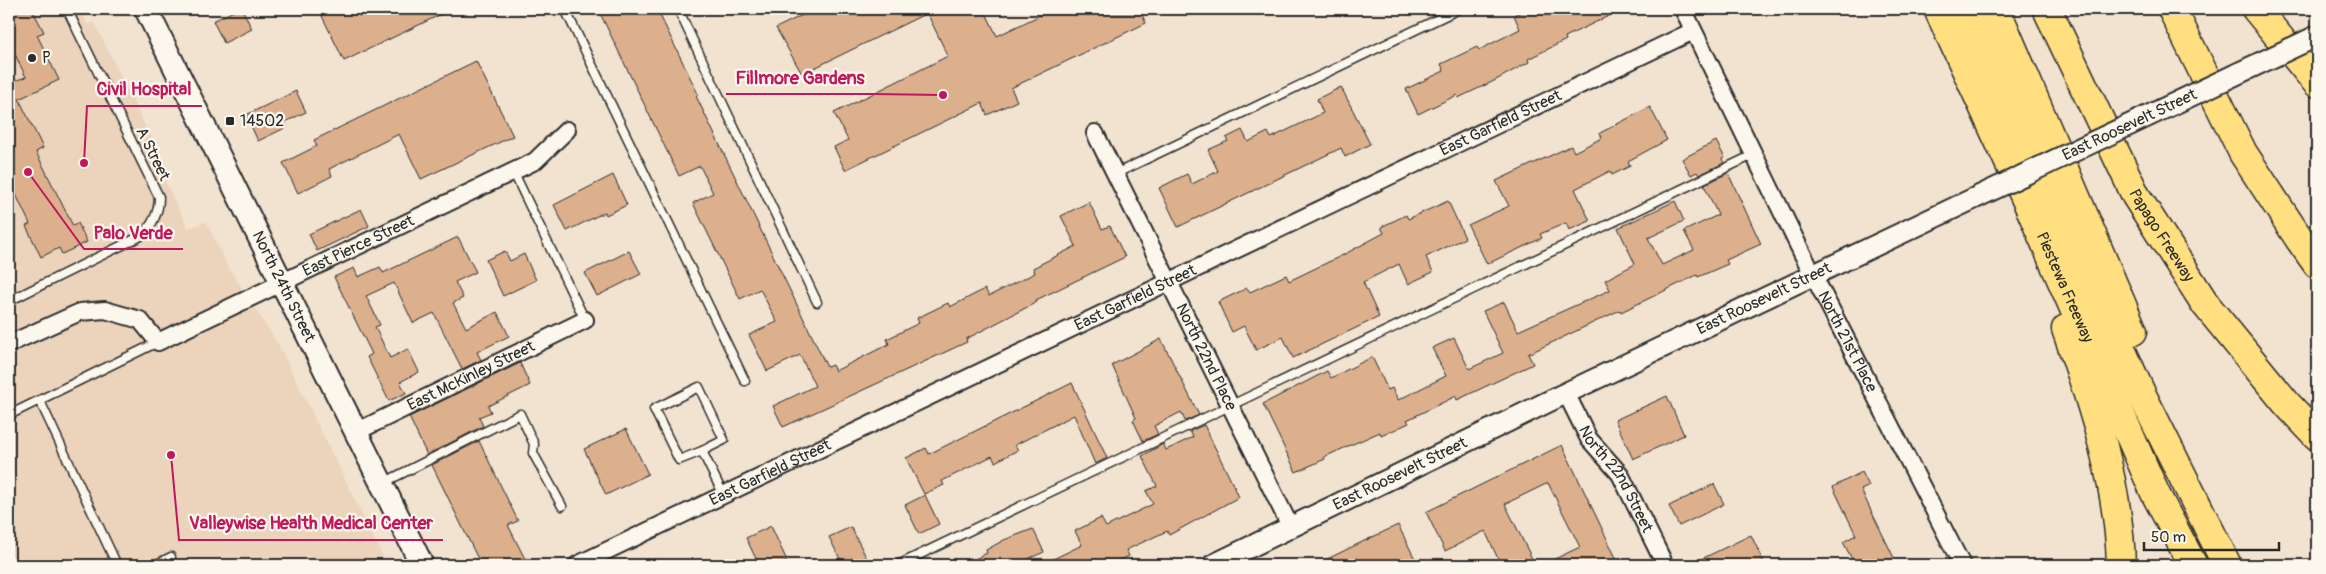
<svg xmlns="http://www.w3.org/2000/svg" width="2326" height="574" font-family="Pangolin,sans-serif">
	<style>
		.built { fill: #ebd3bc }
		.building { fill: #dcb08d; stroke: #2b2b2b }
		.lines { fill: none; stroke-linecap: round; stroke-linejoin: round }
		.service-casing { stroke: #2b2b2b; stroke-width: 11 }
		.minor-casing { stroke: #2b2b2b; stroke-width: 20 }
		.tertiary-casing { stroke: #2b2b2b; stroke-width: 24 }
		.secondary-casing { stroke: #2b2b2b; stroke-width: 26 }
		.motorway-casing { stroke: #2b2b2b; stroke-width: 31 }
		.path { stroke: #2b2b2b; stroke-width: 3; stroke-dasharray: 4 4; stroke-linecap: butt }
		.service { stroke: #fbf7ec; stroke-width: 8 }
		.minor { stroke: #fbf7ec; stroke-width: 16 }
		.tertiary { stroke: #fbf7ec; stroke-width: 20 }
		.secondary { stroke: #fbf7ec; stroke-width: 22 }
		.motorway { stroke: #ffdf80; stroke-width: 28 }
		.tertiary-bridge-casing { stroke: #2b2b2b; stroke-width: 24; stroke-linecap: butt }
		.tertiary-bridge { stroke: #fbf7ec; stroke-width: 20 }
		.poi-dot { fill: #2b2b2b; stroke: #fbf7ec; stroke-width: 2 }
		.labels { text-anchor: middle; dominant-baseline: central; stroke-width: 4.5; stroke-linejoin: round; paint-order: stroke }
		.poi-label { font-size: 16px; fill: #2b2b2b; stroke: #fbf7ec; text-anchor: start }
		.street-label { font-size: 16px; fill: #2b2b2b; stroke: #fbf7ec }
		.leader { fill: none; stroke: #c2185b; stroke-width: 2 }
		.callout-dot { fill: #c2185b; stroke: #fbf7ec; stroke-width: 2 }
		.callout-label { font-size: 18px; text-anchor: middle; font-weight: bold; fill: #c2185b; stroke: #fbf7ec; stroke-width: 4.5; stroke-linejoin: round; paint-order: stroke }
	</style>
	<rect width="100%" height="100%" fill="#f2e2d0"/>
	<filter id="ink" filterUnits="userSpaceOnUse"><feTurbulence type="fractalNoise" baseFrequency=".02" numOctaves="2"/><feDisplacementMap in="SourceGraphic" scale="10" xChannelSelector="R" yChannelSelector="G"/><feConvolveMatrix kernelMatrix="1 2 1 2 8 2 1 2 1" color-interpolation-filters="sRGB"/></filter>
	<g filter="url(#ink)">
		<!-- built -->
		<path class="built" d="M9 9H80L88 25 94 22 163 162 157 165 188 228 206 222 227 265 278 344 387 565H9Z"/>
		<!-- building -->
		<path class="building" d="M9 9H32L44 32 37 35 59 80 19 99 43 148 36 152 73 226 78 223 87 242 62 254 59 248 41 257 26 226 30 224 9 180V79L11 82 26 77 9 42Z
			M238 9H242L252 29 224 43 213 21Z
			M333 9H452L344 61 321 14Z
			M598 9H657L698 94 696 96 827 367 832 365 835 371 889 344 887 339 919 323 917 318 948 303 950 307 985 289 989 296 1035 273 1033 268 1076 246 1061 216 1089 202 1102 229 1110 226 1125 257 1036 300 1037 302 966 339 967 342 783 427 773 406 815 386 800 355 767 371 749 335 777 322 760 289 740 299 693 203 713 193 700 166 679 176Z
			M815 9H984L997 36 1053 9H1139L1146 23 1011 88 1017 101 987 115 982 103 845 170 834 147 848 140 834 113 948 56 927 13 802 74 776 28Z
			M1527 9H1623L1565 37 1566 40 1528 59 1529 62 1494 81 1458 98 1457 95 1418 114 1406 89 1444 71 1441 64 1477 47 1479 50 1520 29 1514 15Z
			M476 61 513 136 421 179 399 134 329 169 332 176 298 193 283 163 317 146 314 140Z
			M1341 87 1370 144 1345 157 1341 148 1178 227 1159 188 1187 174 1192 184 1218 171 1208 150 1228 141 1226 138 1242 130 1248 142 1268 132 1271 138 1323 113 1317 99Z
			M296 91 306 112 285 122 287 127 258 141 246 115Z
			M1650 107 1667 140 1628 161 1630 166 1612 175 1610 171 1575 189 1590 221 1569 230 1566 223 1540 234 1542 238 1487 264 1468 225 1509 206 1496 181 1571 146 1574 152 1602 138 1600 133Z
			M1716 141 1725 158 1722 159 1724 163 1699 175 1697 172 1691 175 1682 159Z
			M1728 173 1761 244 1726 260 1728 264 1698 277 1697 275 1621 312 1620 310 1528 354 1533 364 1457 400 1456 396 1407 420 1409 423 1381 436 1380 432 1324 457 1325 459 1296 472 1263 404 1327 371 1331 378 1372 357 1388 390 1392 388 1398 400 1446 376 1432 348 1454 338 1469 369 1503 353 1483 311 1504 302 1518 331 1610 290 1605 280 1635 264 1618 228 1675 201 1684 221 1648 238 1662 265 1694 250 1684 231 1718 215 1704 185Z
			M613 175 627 205 606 215 605 212 567 231 554 205Z
			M1448 201 1465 238 1426 257 1433 272 1408 284 1399 264 1363 282 1379 317 1293 358 1283 337 1256 350 1244 326 1232 332 1218 302 1247 288 1250 292 1286 275 1289 281 1343 255 1384 233 1381 227 1406 215 1408 219Z
			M361 209 369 226 317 251 309 234Z
			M458 237 476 272 455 282 463 298 453 303 466 328 497 312 509 336 477 352 481 360 462 369 434 313 413 323 394 283 366 296 380 325 375 327 390 358 408 349 419 372 400 382 406 393 389 401 367 357 372 354 334 277 354 268 358 277 380 267 383 273Z
			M505 251 510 261 524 254 536 280 503 296 486 260Z
			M629 251 641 274 597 296 585 273Z
			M1161 339 1199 415 1185 421 1181 412 1154 426 1158 434 1143 441 1133 420 1136 418 1112 365Z
			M520 363 530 385 488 406 491 412 479 417 483 426 427 455 409 417Z
			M1072 383 1107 458 1095 464 1074 415 1015 445 1018 450 995 462 992 456 942 481 944 485 924 494 906 458 926 448 929 454Z
			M1667 396 1684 435 1633 459 1615 420Z
			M1204 425 1239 497 1169 535 1167 531 1126 550 1129 556 1110 565H1041L1082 545 1075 531 1101 518 1106 527 1153 504 1146 491 1157 486 1142 456 1163 444 1166 450 1193 437 1190 431Z
			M626 429 648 474 606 495 584 449Z
			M479 441 518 521 508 525 528 565H481L432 465Z
			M1562 445 1617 560 1606 565H1542L1580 547 1548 483 1505 504 1535 565H1501L1485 531 1445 551 1426 512Z
			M1862 472 1869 486 1861 490 1894 558 1879 565H1855L1843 542 1856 535 1833 487Z
			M1714 484 1724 504 1679 526 1669 506Z
			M925 495 939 524 919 534 905 505Z
			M1398 525 1418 565H1315L1358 544Z
			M771 526 787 561 778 565H759L746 538Z
			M851 527 870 565H843L829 537Z
			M1033 529 1044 552 1014 565H963L987 553 986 550 1004 540Z
			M1751 535 1765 565H1689Z"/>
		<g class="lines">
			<defs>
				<path id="service" d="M565 9 745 381
					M678 9 817 302
					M513 171 585 320
					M1115 174 1459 9
					M9 301 141 236C153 225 159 213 159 197L67 9
					M40 401 117 565
					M9 415 158 342
					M702 451 679 460 654 409 699 387 724 440 702 451 723 494
					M383 483 520 414 534 444 533 453 562 506
					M155 565 171 557
					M898 565 1755 154"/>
				<g id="minor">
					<path id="s1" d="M1683 9 1802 253 1962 565"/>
					<path id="s2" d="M1095 133 1291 528"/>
					<path id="s3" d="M9 344 80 312 105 310 140 320 158 342 535 161 567 130"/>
					<path id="s4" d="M1566 393 1589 439 1620 474 1665 565"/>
					<path id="s5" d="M356 432 585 320"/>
					<path id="s6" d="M577 565 1693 31"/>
				</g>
				<g id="tertiary">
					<path id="s7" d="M1213 565 1566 393 1975 198"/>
				</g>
				<g id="secondary">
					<path id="s8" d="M146 9 422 565"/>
				</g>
				<g id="motorway">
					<path id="s9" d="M1938 9 2029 206 2155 493 2193 565"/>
					<path d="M1967 9 2141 393 2227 565"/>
					<path d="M1996 9 2133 331"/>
					<path id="s10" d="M2047 9 2136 196 2206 305 2287 404 2317 436"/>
					<path d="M2172 9 2243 153 2300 240 2317 264"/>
					<path d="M2256 9 2317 83"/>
					<path d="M2066 329C2093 405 2119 485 2121 565"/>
				</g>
			</defs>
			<!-- service casing -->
			<use href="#service" class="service-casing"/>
			<!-- minor casing -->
			<use href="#minor" class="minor-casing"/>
			<!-- tertiary casing -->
			<use href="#tertiary" class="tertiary-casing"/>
			<!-- secondary casing -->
			<use href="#secondary" class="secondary-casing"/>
			<!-- motorway casing -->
			<use href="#motorway" class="motorway-casing"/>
			<!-- path -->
			<path class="path" d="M9 184 10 183"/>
			<!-- service -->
			<use href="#service" class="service"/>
			<!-- minor -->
			<use href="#minor" class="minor"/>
			<!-- tertiary -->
			<use href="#tertiary" class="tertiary"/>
			<!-- secondary -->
			<use href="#secondary" class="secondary"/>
			<!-- motorway -->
			<use href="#motorway" class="motorway"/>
			<defs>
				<g id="tertiary-bridge">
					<path id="s11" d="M1975 198 2317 36"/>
				</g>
			</defs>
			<!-- tertiary-bridge casing -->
			<use href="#tertiary-bridge" class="tertiary-bridge-casing"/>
			<!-- tertiary-bridge -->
			<use href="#tertiary-bridge" class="tertiary-bridge"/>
		</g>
	</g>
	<!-- markers -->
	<g class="poi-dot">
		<circle cx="32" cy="58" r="5"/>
		<rect x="225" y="116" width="10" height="10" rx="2.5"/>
	</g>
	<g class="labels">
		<!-- poi labels -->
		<g class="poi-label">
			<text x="42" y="58">P</text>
			<text x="240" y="121">14502</text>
		</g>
		<!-- street labels -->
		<g class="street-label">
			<text stroke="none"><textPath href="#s6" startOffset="1024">East Garfield Street</textPath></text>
			<text stroke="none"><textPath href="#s11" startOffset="171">East Roosevelt Street</textPath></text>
			<text transform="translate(153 154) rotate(64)">A Street</text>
			<text stroke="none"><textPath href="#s10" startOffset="254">Papago Freeway</textPath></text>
			<text stroke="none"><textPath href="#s3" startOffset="390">East Pierce Street</textPath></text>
			<text stroke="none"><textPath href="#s8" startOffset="310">North 24th Street</textPath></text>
			<text stroke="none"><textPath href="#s9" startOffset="306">Piestewa Freeway</textPath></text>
			<text stroke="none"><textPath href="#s6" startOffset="619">East Garfield Street</textPath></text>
			<text stroke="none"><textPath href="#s7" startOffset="612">East Roosevelt Street</textPath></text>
			<text stroke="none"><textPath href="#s1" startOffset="371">North 21st Place</textPath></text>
			<text stroke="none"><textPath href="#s2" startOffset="250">North 22nd Place</textPath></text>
			<text stroke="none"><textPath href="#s5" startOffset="128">East McKinley Street</textPath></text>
			<text stroke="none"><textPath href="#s6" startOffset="214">East Garfield Street</textPath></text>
			<text stroke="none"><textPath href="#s7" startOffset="208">East Roosevelt Street</textPath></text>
			<text stroke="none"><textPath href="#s4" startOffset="100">North 22nd Street</textPath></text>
		</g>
	</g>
	<!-- callouts -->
	<path class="leader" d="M943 95L874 94H726M84 163L87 106H202M28 172L84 249H183M171 455L179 540H443"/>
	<g class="callout-dot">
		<circle cx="943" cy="95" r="5"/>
		<circle cx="84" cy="163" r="5"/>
		<circle cx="28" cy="172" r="5"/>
		<circle cx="171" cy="455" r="5"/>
	</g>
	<g class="callout-label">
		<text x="800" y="84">Fillmore Gardens</text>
		<text x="144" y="95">Civil Hospital</text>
		<text x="133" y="239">Palo Verde</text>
		<text x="311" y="529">Valleywise Health Medical Center</text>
	</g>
	<!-- margin -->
	<rect width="2326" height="574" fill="none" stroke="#fbf7ec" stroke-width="30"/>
	<rect x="15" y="15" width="2296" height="544" fill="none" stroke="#2b2b2b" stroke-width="2" filter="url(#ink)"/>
	<!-- scale -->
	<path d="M2144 542v8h135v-8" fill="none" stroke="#2b2b2b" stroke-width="2.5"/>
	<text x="2151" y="542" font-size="15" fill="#2b2b2b" stroke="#fbf7ec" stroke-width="4" paint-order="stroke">50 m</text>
</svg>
